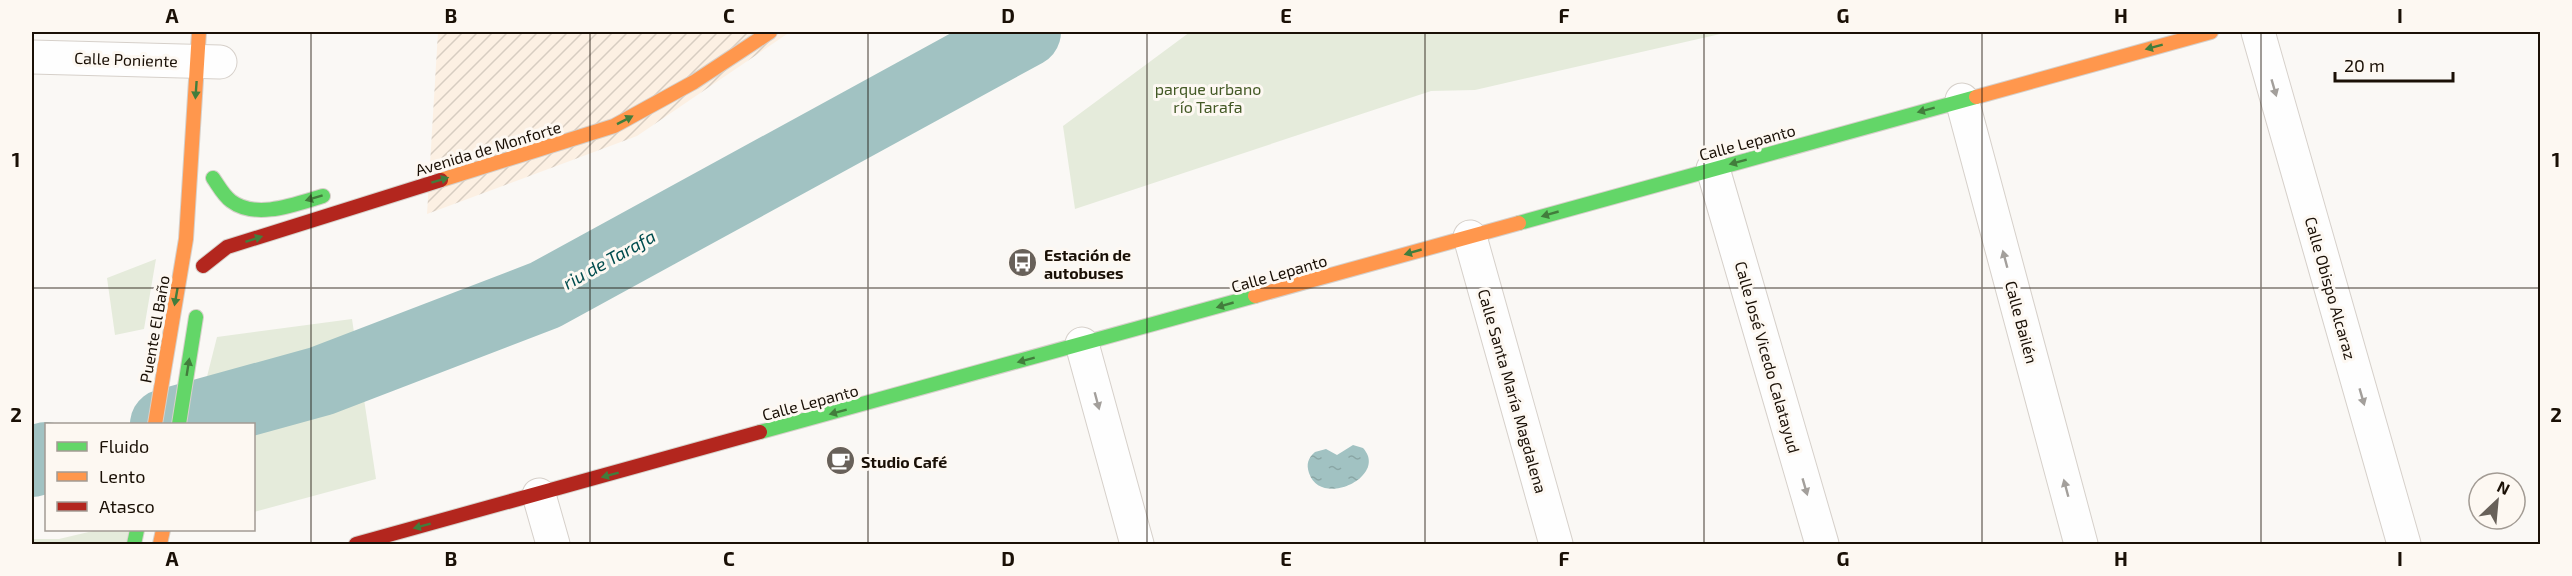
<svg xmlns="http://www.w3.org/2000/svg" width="2572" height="576" font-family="'Exo 2',sans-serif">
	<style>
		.industrial { fill: url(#industrial-furrows) }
		.park { fill: #e5ebdb }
		.water { fill: url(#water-ripples) }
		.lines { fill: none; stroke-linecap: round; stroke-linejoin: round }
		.river { stroke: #a1c2c2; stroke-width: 70 }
		.street-casing { stroke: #d6d0ca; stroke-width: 35 }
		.fast-casing { stroke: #d6d0ca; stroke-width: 16 }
		.slow-casing { stroke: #d6d0ca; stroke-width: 16 }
		.jam-casing { stroke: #d6d0ca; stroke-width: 16 }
		.street { stroke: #fefefe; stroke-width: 33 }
		.fast { stroke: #63d668; stroke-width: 14 }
		.slow { stroke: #ff974d; stroke-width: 14 }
		.jam { stroke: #b3261e; stroke-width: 14 }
		.oneway { fill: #427d3c }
		.oneway2 { fill: #a39f9b }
		.grid { fill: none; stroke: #1a1006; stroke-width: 1.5; stroke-opacity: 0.55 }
		.labels { text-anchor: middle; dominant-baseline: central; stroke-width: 6; stroke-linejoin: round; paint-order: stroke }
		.street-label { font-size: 16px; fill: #1a1006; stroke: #fdf8f2 }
		.park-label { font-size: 16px; fill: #435925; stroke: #fdf8f2 }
		.poi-label { font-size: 16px; font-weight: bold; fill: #1a1006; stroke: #fdf8f2; text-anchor: start }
		.water-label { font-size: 18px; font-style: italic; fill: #004c4e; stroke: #fdf8f2 }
		.neatline { fill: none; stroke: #1a1006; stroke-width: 2 }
		.grid-label { font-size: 20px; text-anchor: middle; font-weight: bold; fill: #1a1006 }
	</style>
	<defs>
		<pattern id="industrial-furrows" width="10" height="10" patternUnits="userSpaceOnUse" patternTransform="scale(1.5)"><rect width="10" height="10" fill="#fcf0e3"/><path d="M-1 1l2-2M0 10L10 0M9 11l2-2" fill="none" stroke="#d7cdc1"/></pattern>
		<pattern id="water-ripples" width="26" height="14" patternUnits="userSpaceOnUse" patternTransform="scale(1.5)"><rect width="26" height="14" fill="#a1c2c2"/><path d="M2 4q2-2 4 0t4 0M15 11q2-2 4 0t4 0" fill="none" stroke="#8aa6a5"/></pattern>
	</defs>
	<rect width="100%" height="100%" fill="#faf8f5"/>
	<!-- industrial -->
	<path class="industrial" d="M438 32H790L637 136 427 214Z"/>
	<!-- park -->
	<path class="park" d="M1190 32H1729L1475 90 1431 91 1075 209 1063 126Z
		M156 259 144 329 115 335 107 278Z
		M352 319 376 479 254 512V424H195L217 337Z
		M97 530H129L126 544H32V539H59Z"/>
	<!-- water -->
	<path class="water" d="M1353 445 1363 448C1389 476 1321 509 1309 473 1306 464 1308 458 1315 452L1326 449 1337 455Z"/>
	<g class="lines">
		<!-- river -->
		<path class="river" d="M165 424 321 381 545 295 1026 32
			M32 462 46 457"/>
		<defs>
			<path id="street" d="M2258 32 2404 544
				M32 57 220 62
				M1962 100 2081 544
				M1713 169 1822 544
				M1470 237 1556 544
				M1082 344 1137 544
				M539 495 553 544"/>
			<path id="fast" d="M213 178C218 185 223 195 231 201 256 220 296 204 323 196
				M1519 223 1976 97
				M179 424 196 317
				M760 432 1255 296
				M134 544 137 530"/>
			<path id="slow" d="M1976 97 2211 32
				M441 180 614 126 694 82 770 32
				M1255 296 1519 223
				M155 424 186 239 199 32
				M160 544 163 530"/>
			<path id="jam" d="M203 266 227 247 441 180
				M356 544 760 432"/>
		</defs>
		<!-- street casing -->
		<use href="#street" class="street-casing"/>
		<!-- fast casing -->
		<use href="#fast" class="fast-casing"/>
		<!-- slow casing -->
		<use href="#slow" class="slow-casing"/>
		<!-- jam casing -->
		<use href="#jam" class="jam-casing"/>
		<!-- street -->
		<use href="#street" class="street"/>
		<!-- fast -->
		<use href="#fast" class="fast"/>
		<!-- slow -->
		<use href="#slow" class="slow"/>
		<!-- jam -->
		<use href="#jam" class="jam"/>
	</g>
	<!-- one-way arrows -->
	<defs><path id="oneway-solid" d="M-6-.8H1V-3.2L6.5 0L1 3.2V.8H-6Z" transform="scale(1.5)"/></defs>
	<g class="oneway">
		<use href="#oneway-solid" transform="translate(2154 47) rotate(165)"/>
		<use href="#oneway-solid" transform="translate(196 90) rotate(94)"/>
		<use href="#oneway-solid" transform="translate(1926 110) rotate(165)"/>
		<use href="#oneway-solid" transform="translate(625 120) rotate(-27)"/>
		<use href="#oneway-solid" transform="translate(1738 162) rotate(165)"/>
		<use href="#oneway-solid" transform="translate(440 180) rotate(-17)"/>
		<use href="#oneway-solid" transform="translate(314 198) rotate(163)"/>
		<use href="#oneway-solid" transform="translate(1550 214) rotate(164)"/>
		<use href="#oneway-solid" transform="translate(254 239) rotate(-18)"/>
		<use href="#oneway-solid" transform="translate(1413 252) rotate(164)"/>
		<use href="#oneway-solid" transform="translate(176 297) rotate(100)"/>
		<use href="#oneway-solid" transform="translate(1225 305) rotate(164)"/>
		<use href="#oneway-solid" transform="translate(1026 360) rotate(165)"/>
		<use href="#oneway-solid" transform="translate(188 367) rotate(-81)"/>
		<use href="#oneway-solid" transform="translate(838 412) rotate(165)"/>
		<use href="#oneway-solid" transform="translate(610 475) rotate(165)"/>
		<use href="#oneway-solid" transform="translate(422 526) rotate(165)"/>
	</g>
	<g class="oneway2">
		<use href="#oneway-solid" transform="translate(2274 88) rotate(74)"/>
		<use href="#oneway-solid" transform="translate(2005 259) rotate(-105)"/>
		<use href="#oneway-solid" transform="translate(2362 397) rotate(74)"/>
		<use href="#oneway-solid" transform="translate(1097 401) rotate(75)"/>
		<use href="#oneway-solid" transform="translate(1805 487) rotate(74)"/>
		<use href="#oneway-solid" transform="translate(2066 488) rotate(-105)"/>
	</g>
	<!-- grid -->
	<path class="grid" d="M311 32V544M590 32V544M868 32V544M1147 32V544M1425 32V544M1704 32V544M1982 32V544M2261 32V544M32 288H2540"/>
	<!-- icons -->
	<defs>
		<symbol id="bus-disc" viewBox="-11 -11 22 22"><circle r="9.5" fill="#68615a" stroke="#fdf8f2"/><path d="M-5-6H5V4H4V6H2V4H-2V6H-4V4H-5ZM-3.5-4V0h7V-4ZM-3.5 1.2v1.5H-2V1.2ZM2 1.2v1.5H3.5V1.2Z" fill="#fff"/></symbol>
		<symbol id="cafe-disc" viewBox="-11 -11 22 22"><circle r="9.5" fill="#68615a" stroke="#fdf8f2"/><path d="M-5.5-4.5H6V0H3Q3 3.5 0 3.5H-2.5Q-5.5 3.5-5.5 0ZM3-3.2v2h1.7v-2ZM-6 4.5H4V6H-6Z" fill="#fff"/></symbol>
	</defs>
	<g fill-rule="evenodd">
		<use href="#bus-disc" x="1006" y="246" width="33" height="33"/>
		<use href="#cafe-disc" x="824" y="444" width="33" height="33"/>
	</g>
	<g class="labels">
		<!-- street labels -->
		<g class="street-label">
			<text transform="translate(126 59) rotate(2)">Calle Poniente</text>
			<text transform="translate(1747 142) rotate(-15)">Calle Lepanto</text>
			<text transform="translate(488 148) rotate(-17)">Avenida de Monforte</text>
			<text transform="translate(1279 273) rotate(-16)">Calle Lepanto</text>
			<text transform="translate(2331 288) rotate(74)">Calle Obispo Alcaraz</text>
			<text transform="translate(2022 322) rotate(75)">Calle Bailén</text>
			<text transform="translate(154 329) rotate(-80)">Puente El Baño</text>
			<text transform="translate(1768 357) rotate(74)">Calle José Vicedo Calatayud</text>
			<text transform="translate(1513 391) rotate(74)">Calle Santa María Magdalena</text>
			<text transform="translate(810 402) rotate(-15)">Calle Lepanto</text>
		</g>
		<!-- park labels -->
		<g class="park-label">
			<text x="1208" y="88">parque urbano<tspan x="1208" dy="18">río Tarafa</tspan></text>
		</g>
		<!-- poi labels -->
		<g class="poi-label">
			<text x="1044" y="254">Estación de<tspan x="1044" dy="18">autobuses</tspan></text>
			<text x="861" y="461">Studio Café</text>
		</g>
		<!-- water labels -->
		<g class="water-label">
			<text transform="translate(609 259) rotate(-29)">riu de Tarafa</text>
		</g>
	</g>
	<!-- border -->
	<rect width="2572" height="576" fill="none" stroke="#fdf8f2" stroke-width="66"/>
	<!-- legend -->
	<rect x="45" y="423" width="210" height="108" fill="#fdf8f2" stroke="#a29b94" stroke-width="1.5"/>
	<rect x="57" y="442" width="30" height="9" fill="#63d668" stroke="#a29b94" stroke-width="1.5"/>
	<text x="99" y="453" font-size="18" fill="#1a1006">Fluido</text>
	<rect x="57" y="472" width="30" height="9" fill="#ff974d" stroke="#a29b94" stroke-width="1.5"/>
	<text x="99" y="483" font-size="18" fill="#1a1006">Lento</text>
	<rect x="57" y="502" width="30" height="9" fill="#b3261e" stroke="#a29b94" stroke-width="1.5"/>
	<text x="99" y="513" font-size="18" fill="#1a1006">Atasco</text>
	<!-- north arrow -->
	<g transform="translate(2497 501) rotate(26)"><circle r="28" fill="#fdf8f2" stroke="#a29b94" stroke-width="1.5"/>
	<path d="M0-4.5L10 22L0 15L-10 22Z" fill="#68615a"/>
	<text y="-9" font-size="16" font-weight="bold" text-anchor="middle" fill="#1a1006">N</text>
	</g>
	<!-- scale -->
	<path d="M2335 72v9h118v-9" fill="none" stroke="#1a1006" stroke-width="3"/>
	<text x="2344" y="72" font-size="18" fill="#1a1006" stroke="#fdf8f2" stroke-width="4.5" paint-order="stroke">20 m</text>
	<rect x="33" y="33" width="2506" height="510" class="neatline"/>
	<g class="grid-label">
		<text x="172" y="23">A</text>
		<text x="451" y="23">B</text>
		<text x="729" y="23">C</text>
		<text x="1008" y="23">D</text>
		<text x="1286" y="23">E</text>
		<text x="1564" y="23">F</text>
		<text x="1843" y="23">G</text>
		<text x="2121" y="23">H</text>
		<text x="2400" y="23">I</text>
		<text x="16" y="167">1</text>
		<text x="2556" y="167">1</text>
		<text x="16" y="422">2</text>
		<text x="2556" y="422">2</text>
		<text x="172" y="566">A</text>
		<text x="451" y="566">B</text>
		<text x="729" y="566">C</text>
		<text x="1008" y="566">D</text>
		<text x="1286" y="566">E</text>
		<text x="1564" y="566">F</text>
		<text x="1843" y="566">G</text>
		<text x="2121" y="566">H</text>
		<text x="2400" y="566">I</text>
	</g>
</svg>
